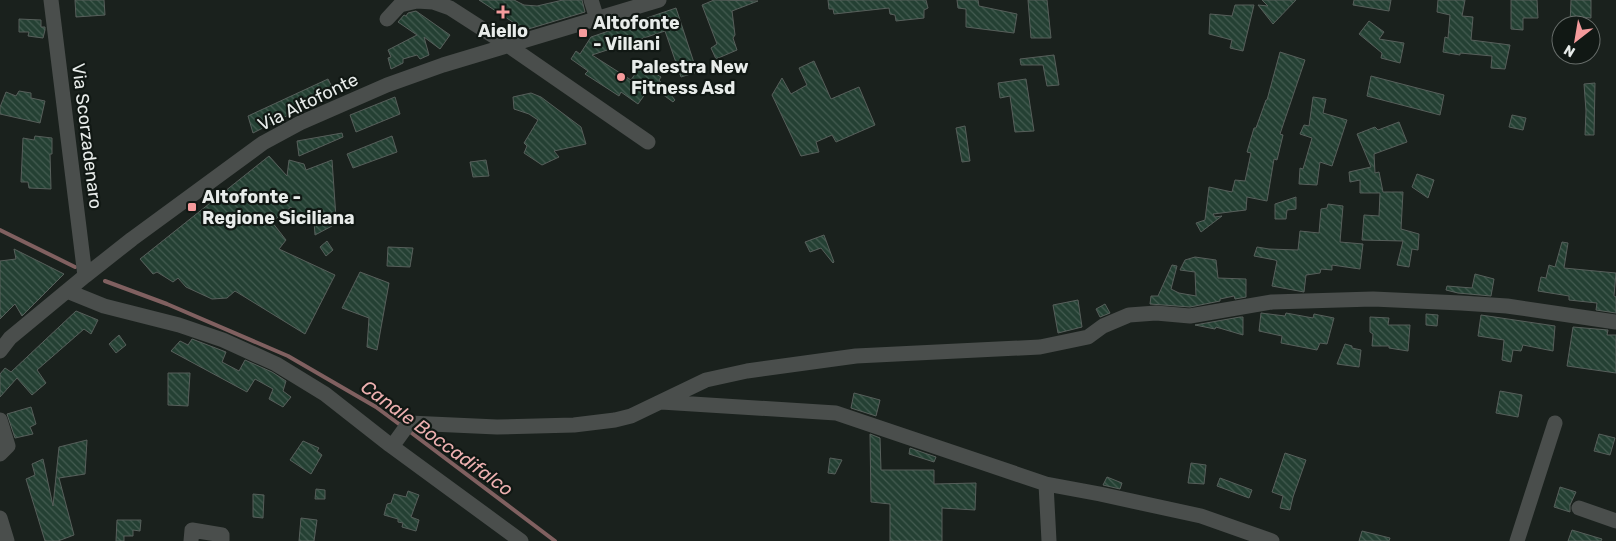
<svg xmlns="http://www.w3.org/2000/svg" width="1616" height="541" font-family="Rubik,sans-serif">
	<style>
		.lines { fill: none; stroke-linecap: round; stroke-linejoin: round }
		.stream { stroke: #806060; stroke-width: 4 }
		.building { fill: url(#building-back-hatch); stroke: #575f5b }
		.minor { stroke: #4a4e4c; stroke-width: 15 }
		.poi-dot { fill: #f59b9c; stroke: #111814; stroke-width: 2 }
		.labels { text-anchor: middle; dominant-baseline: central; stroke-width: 4.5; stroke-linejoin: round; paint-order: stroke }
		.poi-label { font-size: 18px; font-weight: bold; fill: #e8ecea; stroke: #111814; text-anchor: start }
		.street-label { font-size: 18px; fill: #e8ecea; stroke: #111814 }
		.water-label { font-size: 19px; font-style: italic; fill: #edb0b0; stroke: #111814 }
	</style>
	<defs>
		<pattern id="building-back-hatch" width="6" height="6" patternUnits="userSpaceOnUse" patternTransform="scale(1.25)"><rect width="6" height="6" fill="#244033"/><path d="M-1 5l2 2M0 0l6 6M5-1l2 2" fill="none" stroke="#445c51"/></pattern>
	</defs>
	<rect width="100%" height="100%" fill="#1a211d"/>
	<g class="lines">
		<!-- stream -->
		<path class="stream" d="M0 230 75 267
			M105 281 167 304 288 356 376 407 403 427
			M409 431 555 541"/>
	</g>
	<!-- building -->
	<path class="building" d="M75 0H104L105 15 76 17Z
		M479 0H514L524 5 537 6 563 0H582L585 12 525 30Z
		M714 0 758 1 732 11 735 35 733 38 737 50 716 59 711 48 717 44 702 5Z
		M828 0H926L928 8 924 10V18L896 21 895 15 890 14 889 8 834 14 833 9H829Z
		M957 0H978L979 6 1017 14 1014 33 966 27V9L958 8Z
		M1028 0H1047L1051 38H1031Z
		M1262 0H1296L1273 24 1258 5 1268 6Z
		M1354 0H1391L1389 11 1353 5Z
		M1438 0H1465L1462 16 1473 17 1471 40 1510 45 1505 69 1491 68 1492 56 1460 53V55L1443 52 1445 37 1448 38 1450 15 1437 12Z
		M1511 0H1537L1538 18H1523V30L1511 29Z
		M1571 0H1591V18L1580 17 1581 25H1570Z
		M1235 5H1254L1243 51 1230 48 1232 40 1209 34 1210 14 1232 16Z
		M676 8 697 72 681 77 665 31 592 55 631 80 641 65 661 77 659 80 675 100 673 102 651 86 638 104 621 92 619 96 585 74 588 71 571 59 576 51 580 54 591 37Z
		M416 11 450 35 440 49 424 37 429 55 420 59 417 55 403 59V63L391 69 388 58 391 57 388 50 417 35 398 22 404 15 406 16 408 13Z
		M19 19 41 20V27H45V30L43 38 28 36 29 32H19Z
		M1369 21 1384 32 1379 39 1404 43 1400 63 1381 58 1382 53 1359 34Z
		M1280 52 1305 60 1280 134 1283 135 1277 160 1274 159 1267 201 1247 197 1246 210 1213 214 1215 217 1222 216 1201 232 1196 223 1205 220 1209 187 1232 192 1235 180 1245 181 1251 153 1247 152 1254 128H1256L1266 100H1267Z
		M1054 55 1059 85 1047 86 1043 65H1021L1020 59Z
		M814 61 831 99 859 87 875 125 836 142 832 135 816 142 819 152 801 156 772 95 782 78 791 94 807 85 799 68Z
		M1371 76 1444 95 1440 115 1367 96Z
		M328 79 333 89 311 99 312 103 253 133 248 116Z
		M1026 79 1034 131 1015 132 1010 96 1000 98 998 83Z
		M1595 83 1594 135H1585L1586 111 1584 84Z
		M19 91 31 93V98L45 101 40 123 0 114V107L6 92 16 96Z
		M531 93 541 97 581 127 586 144 554 151 559 157 542 165 524 153 527 146 524 143 538 120 529 114 514 109 513 97Z
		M395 97 400 114 356 132 350 115Z
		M1313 97 1326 99 1323 113 1347 120 1332 166 1320 162 1317 185 1299 184 1300 168 1303 169 1312 138 1300 134 1304 125 1309 126Z
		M1512 115 1526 118 1523 130 1509 127Z
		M1399 122 1407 142 1374 154 1375 173 1379 172 1383 192H1403L1401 229 1419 234 1418 250 1412 249 1409 267 1397 265 1403 241 1362 240 1364 215 1379 216 1380 193H1360V180L1350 182 1349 172 1371 167 1357 134 1375 127 1378 130Z
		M965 126 970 161 962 162 956 128Z
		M342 133 343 137 299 156 297 141Z
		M35 136 52 138V154H50L51 189 29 188 28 182H21L23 138 34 140Z
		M392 136 397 152 353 168 347 154Z
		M269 156 287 176 289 160 304 164 306 170 332 160 336 218 332 220V226L315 235 314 221 298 224 291 207 272 222 286 240 279 249 335 275 305 334 235 291 227 298 212 299 186 287 178 278 173 282 157 272 153 274 140 259Z
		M486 160 489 176 473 177 470 162Z
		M1417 174 1434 180 1428 198 1412 187Z
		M1296 197V209L1287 210 1286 219H1275V204Z
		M1328 204 1343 206 1340 242 1363 244 1360 269 1332 265V270L1321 269 1320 273 1306 275 1304 292 1272 286 1277 261 1275 260 1254 256 1257 247 1269 249 1298 250 1300 231 1319 233 1321 209 1327 208Z
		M824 235 834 262 833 263 821 248 810 252 805 242Z
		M327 241 333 250 326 256 320 247Z
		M1562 242 1568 243 1564 268 1616 273 1614 296 1616 297V313L1596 310 1597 303 1569 300V296L1538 291 1541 277 1546 278 1549 265 1555 267Z
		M388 247 413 248 410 267 387 266Z
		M14 249 64 274 22 316 15 304 0 319V261L16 259Z
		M1195 257 1216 260 1218 278 1246 279V297L1235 299 1234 296 1220 299V301L1190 307 1150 304 1151 296H1158L1172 265 1177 266 1171 289 1179 293 1196 296 1195 272 1180 270 1185 260Z
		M360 272 389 283 377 350 367 347 369 318 342 308Z
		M1475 274 1494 279 1491 296 1458 293 1446 290 1447 286 1472 288Z
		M1078 300 1082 327 1058 333 1053 305Z
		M1105 304 1110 313 1100 317 1096 309Z
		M76 311 98 320 91 334 84 329 37 370 46 383 32 395 17 378 0 397V374L5 368 11 372Z
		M1261 313 1285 316 1286 313 1313 318 1314 314 1334 318 1327 344 1320 343 1317 350 1281 343 1282 336 1259 331Z
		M1426 314 1438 315 1437 326 1426 325Z
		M1481 315 1555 326 1553 351 1523 345 1521 351 1513 350 1511 362 1502 360 1504 340 1478 336Z
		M1240 317H1243V335L1216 327 1215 329 1195 325Z
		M1370 317 1389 318 1388 325H1410L1408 351 1389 348V346H1372L1373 334 1370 332Z
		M1573 327 1608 330 1607 335H1616V373L1567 366Z
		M119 335 126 345 116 353 109 344Z
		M192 339 226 352 222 362 239 371 245 360 272 372 286 381 283 391 291 397 283 407 269 399 273 389 255 379 247 392 171 351 180 341 188 345Z
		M1345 344 1352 346V348L1361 350 1359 367 1337 364Z
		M168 373H190L188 406 168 405Z
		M1500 391 1522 395 1518 417 1496 413Z
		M854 393 880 400 876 416 851 408Z
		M31 407 36 424 30 427 33 434 15 438 7 414Z
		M870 434 880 438 881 470H934V484L976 483 975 510 942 508V541H890V504L871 502Z
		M1599 434 1615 438 1610 455 1594 451Z
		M87 440 85 474 59 478 74 535 58 541H45L26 479 35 475 32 464 43 459 53 506 59 447Z
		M303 441 319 448 317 451 322 455 311 474 290 460Z
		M910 448 936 457 934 462 909 454Z
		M1285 453 1306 460 1293 497 1290 510 1280 508 1283 496 1272 492Z
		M830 458 842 460 835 474 828 473Z
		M1191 463 1206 465 1204 484 1188 483Z
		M1107 477 1122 483 1120 489 1103 485Z
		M1220 478 1252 490 1249 498 1217 486Z
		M1560 487 1576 492 1570 505V512L1554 507Z
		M316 489 325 490V499H315Z
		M408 491 419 495 411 517 419 520 416 531 402 527 403 523 398 522V519L384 515 387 504 391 503 394 494 406 497Z
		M253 494 264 495 263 518 253 517Z
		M301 518 317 520 314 541H299Z
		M117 520H141L140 531 133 530V536H124V541H116Z
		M1572 530 1602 539 1601 541H1568Z
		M1362 531 1390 538 1389 541H1359Z"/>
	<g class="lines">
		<!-- minor -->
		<path class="minor" d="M51 0 85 276
			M591 0 597 19
			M387 19 400 5 417 1 433 2 450 8 509 46 648 142
			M67 291 104 306 179 325 223 340 276 364 325 394 390 445 396 441 409 423 497 427 574 425 615 420 631 416 706 380 747 371 856 356 1040 347 1088 337 1103 326 1129 315 1156 313 1190 316 1272 302 1373 299 1461 303 1507 306 1616 322
			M0 351 10 338 85 276 132 239 263 143 300 123 387 85 443 65 659 0
			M661 402 836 413 1046 484 1100 494 1201 516 1272 541
			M0 420 8 446 0 454
			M390 445 521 541
			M1046 484 1049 541
			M1579 508 1616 521
			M0 518 7 541
			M191 541 192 530 222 535V541
			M1517 541 1555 423"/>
	</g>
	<!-- markers -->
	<g class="poi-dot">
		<path d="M500.5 4.5h5v5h5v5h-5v5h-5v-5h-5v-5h5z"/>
		<rect x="578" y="28" width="10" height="10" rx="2.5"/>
		<circle cx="621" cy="77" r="5"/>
		<rect x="187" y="202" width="10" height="10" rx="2.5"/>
	</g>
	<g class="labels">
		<!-- poi labels -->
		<g class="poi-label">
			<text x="593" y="23">Altofonte<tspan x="593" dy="21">- Villani</tspan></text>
			<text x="503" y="31" text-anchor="middle">Aiello</text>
			<text x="631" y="67">Palestra New<tspan x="631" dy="21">Fitness Asd</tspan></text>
			<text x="202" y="197">Altofonte -<tspan x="202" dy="21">Regione Siciliana</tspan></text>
		</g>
		<!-- street labels -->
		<g class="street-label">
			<text transform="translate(308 102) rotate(-26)">Via Altofonte</text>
			<text transform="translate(87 136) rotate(83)">Via Scorzadenaro</text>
		</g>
		<!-- water labels -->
		<g class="water-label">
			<text transform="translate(437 438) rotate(36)">Canale Boccadifalco</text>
		</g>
	</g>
	<!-- north arrow -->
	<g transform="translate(1576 40) rotate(211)"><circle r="24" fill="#111814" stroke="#676d6a"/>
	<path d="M0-4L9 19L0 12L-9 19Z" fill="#f59b9c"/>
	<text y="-8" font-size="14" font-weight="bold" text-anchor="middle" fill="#e8ecea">N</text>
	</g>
</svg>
